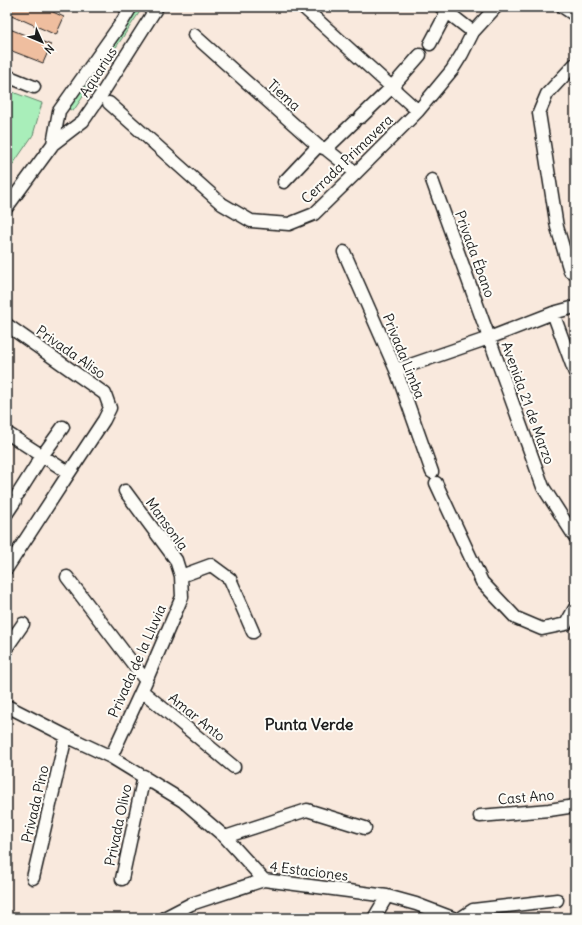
<svg xmlns="http://www.w3.org/2000/svg" width="582" height="925" font-family="Delius,sans-serif">
	<style>
		.green { fill: #a9eeba; stroke: #62856b }
		.building { fill: #efbe9f; stroke: #1c1c1c }
		.lines { fill: none; stroke-linecap: round; stroke-linejoin: round }
		.minor-casing { stroke: #1c1c1c; stroke-width: 15 }
		.minor { stroke: #fdfcf7; stroke-width: 12 }
		.labels { text-anchor: middle; dominant-baseline: central; stroke-width: 4; stroke-linejoin: round; paint-order: stroke }
		.street-label { font-size: 14px; fill: #1c1c1c; stroke: #fdfcf7 }
		.quarter-label { font-size: 16px; font-weight: bold; fill: #1c1c1c; stroke: #fdfcf7 }
	</style>
	<rect width="100%" height="100%" fill="#f9e9dd"/>
	<filter id="ink" filterUnits="userSpaceOnUse"><feTurbulence type="fractalNoise" baseFrequency=".025" numOctaves="2"/><feDisplacementMap in="SourceGraphic" scale="8" xChannelSelector="R" yChannelSelector="G"/><feConvolveMatrix kernelMatrix="1 2 1 2 8 2 1 2 1" color-interpolation-filters="sRGB"/></filter>
	<g filter="url(#ink)">
		<!-- green -->
		<path class="green" d="M133 7H143L76 107 73 111 69 109 71 102Z
			M7 90 42 103 33 135 7 173Z"/>
		<!-- building -->
		<path class="building" d="M7 7H42L64 17 56 35 7 13Z
			M7 28 51 45 43 63 7 49Z"/>
		<g class="lines">
			<defs>
				<path id="minor" d="M303 7 418 111
					M441 7 473 32
					M563 7 575 15
					M194 35 318 146 326 149 356 173
					M430 44 447 12 451 7
					M7 76 34 87
					M109 103 222 204 251 221 289 224 314 214 356 173 418 111 452 70 462 54 473 32 496 7
					M361 117 392 87 420 55
					M53 144 59 111 122 22 131 7
					M326 149 354 122
					M432 180 543 487 575 537
					M284 182 318 146
					M7 207 53 144 83 121 103 92 157 7
					M344 252 396 370 432 472
					M570 271 557 227 539 113 547 94 575 64
					M553 313 575 373
					M7 325 105 394 110 408 104 420 69 473 7 568
					M396 370 489 338 553 313 575 307
					M7 433 69 473
					M436 483 482 582 516 618 542 629 566 624 575 608
					M18 494 42 456 63 427
					M7 513 15 501
					M181 576 211 565 230 579 253 632
					M67 577 146 681
					M7 647 23 624
					M142 691 234 767
					M7 706 66 736 111 757 183 801 225 837 264 880
					M111 757 146 681 182 597 181 576 176 560 125 491
					M480 816 549 810 575 806
					M225 837 307 810 365 828
					M33 878 66 736
					M122 879 144 776
					M164 918 191 904 264 880 387 896 416 904 453 918
					M374 918 387 896
					M461 918 473 910 557 900"/>
			</defs>
			<!-- minor casing -->
			<use href="#minor" class="minor-casing"/>
			<!-- minor -->
			<use href="#minor" class="minor"/>
		</g>
	</g>
	<g class="labels">
		<!-- street labels -->
		<g class="street-label">
			<text transform="translate(98 72) rotate(-57)">Aquarius</text>
			<text transform="translate(284 95) rotate(42)">Tiema</text>
			<text transform="translate(347 159) rotate(-44)">Cerrada Primavera</text>
			<text transform="translate(475 254) rotate(70)">Privada Ébano</text>
			<text transform="translate(71 352) rotate(35)">Privada Aliso</text>
			<text transform="translate(404 356) rotate(68)">Privada Limba</text>
			<text transform="translate(528 403) rotate(70)">Avenida 21 de Marzo</text>
			<text transform="translate(167 524) rotate(54)">Mansonla</text>
			<text transform="translate(137 661) rotate(-66)">Privada de la Lluvia</text>
			<text transform="translate(197 717) rotate(39)">Amar Anto</text>
			<text transform="translate(526 797) rotate(-5)">Cast Ano</text>
			<text transform="translate(35 804) rotate(-77)">Privada Pino</text>
			<text transform="translate(118 825) rotate(-78)">Privada Olivo</text>
			<text transform="translate(309 871) rotate(7)">4 Estaciones</text>
		</g>
		<!-- quarter labels -->
		<g class="quarter-label">
			<text x="309" y="724">Punta Verde</text>
		</g>
	</g>
	<!-- margin -->
	<rect width="582" height="925" fill="none" stroke="#fdfcf7" stroke-width="24"/>
	<rect x="12" y="12" width="558" height="901" fill="none" stroke="#1c1c1c" stroke-width="1.5" filter="url(#ink)"/>
	<!-- north arrow -->
	<g transform="translate(42 42) rotate(134)" stroke="#fdfcf7" stroke-width="3" paint-order="stroke">
	<path d="M0-3L7 15L0 10L-7 15Z" fill="#1c1c1c"/>
	<text y="-6" font-size="11" font-weight="bold" text-anchor="middle" fill="#1c1c1c">N</text>
	</g>
</svg>
